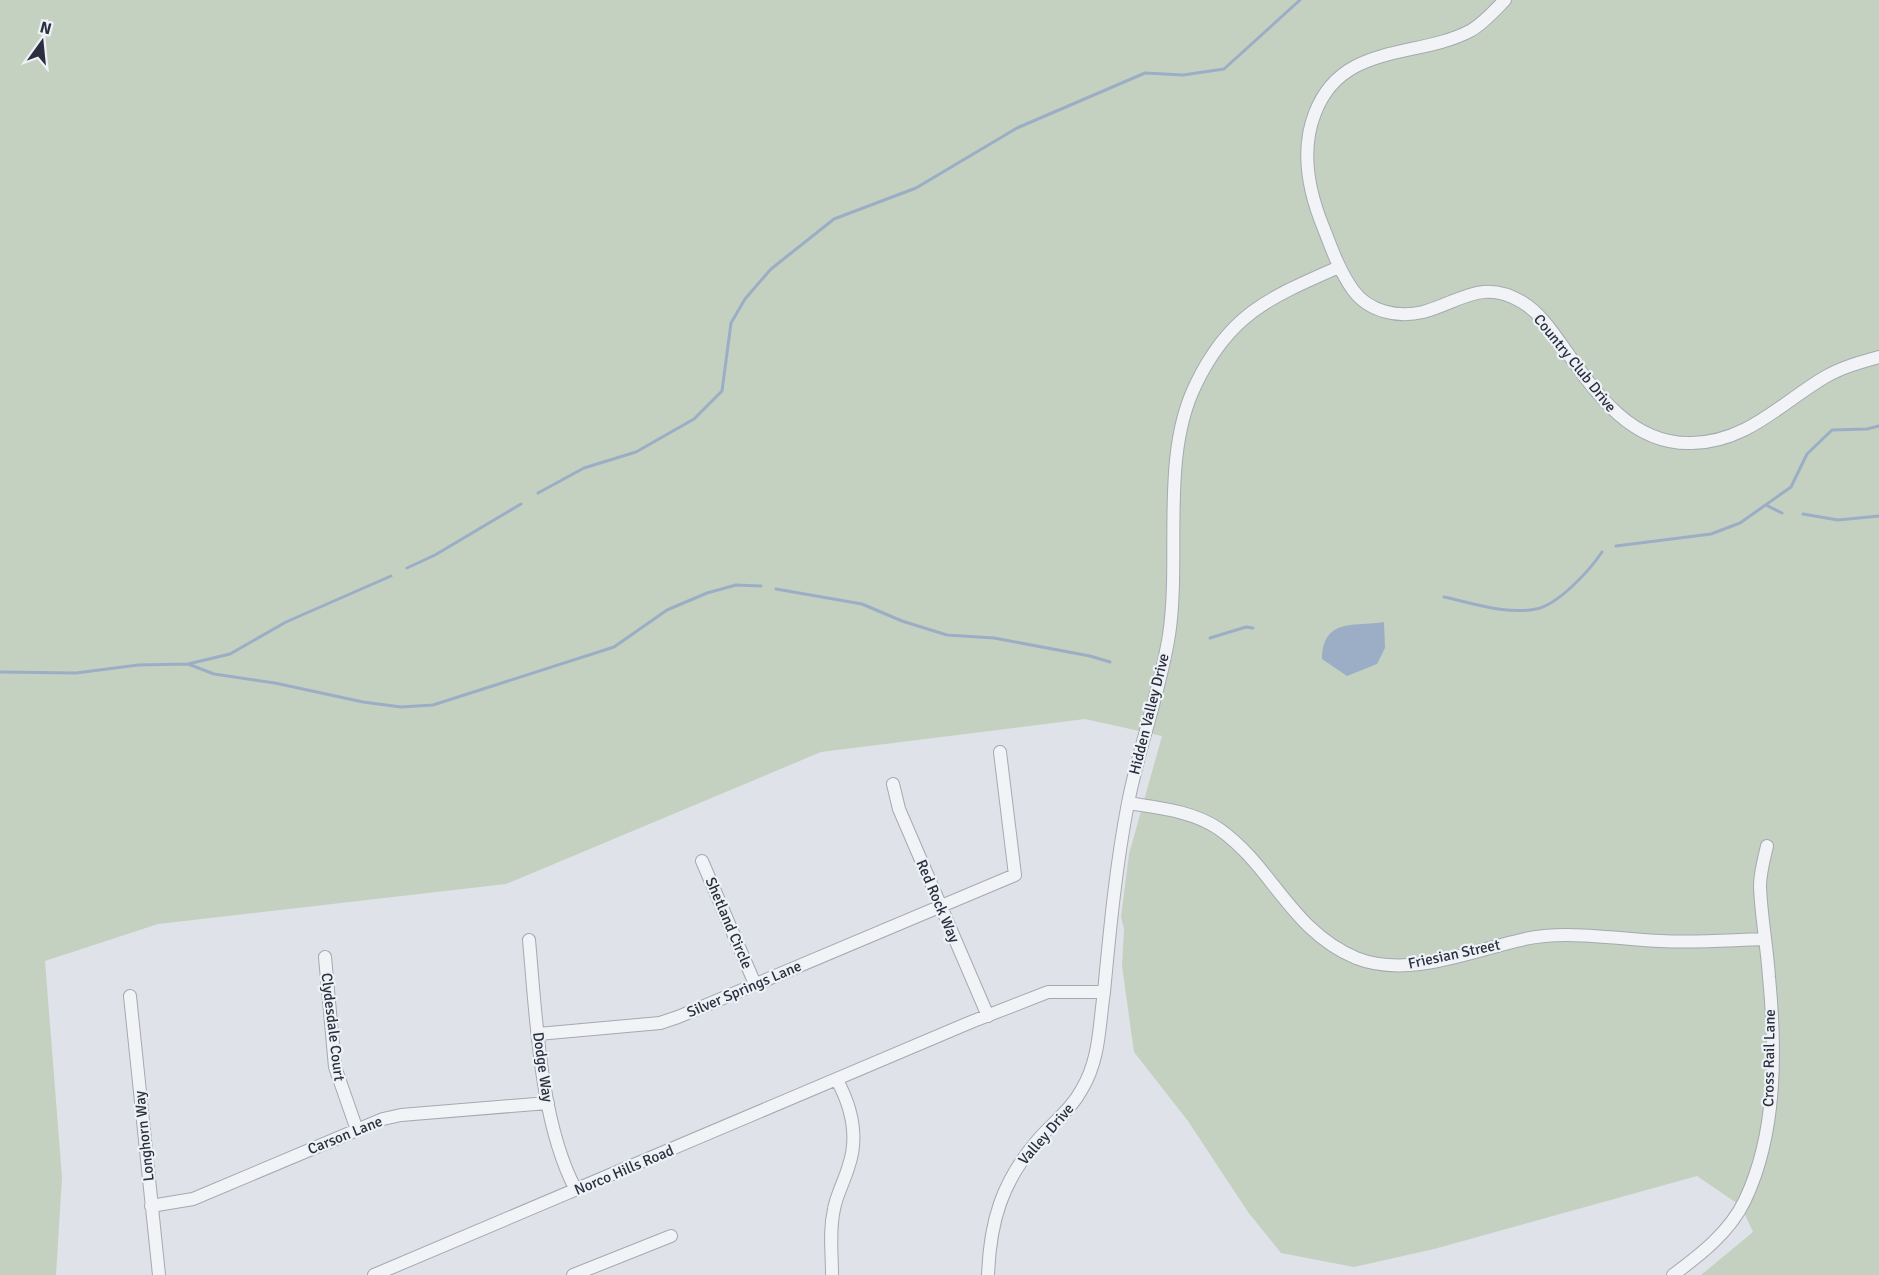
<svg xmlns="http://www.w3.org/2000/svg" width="1879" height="1275" font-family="Signika,sans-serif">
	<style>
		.green { fill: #c4d1c0 }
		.water { fill: #9baec6 }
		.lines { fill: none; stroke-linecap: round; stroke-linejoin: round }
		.stream { stroke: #9baec6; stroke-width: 3 }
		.minor-casing { stroke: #a5a9b2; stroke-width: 14 }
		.minor { stroke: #f1f3f6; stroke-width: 12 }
		.labels { text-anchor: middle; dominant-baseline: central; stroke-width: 4.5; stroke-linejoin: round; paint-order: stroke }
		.street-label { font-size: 15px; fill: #292f3e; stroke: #eef1f5 }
	</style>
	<rect width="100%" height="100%" fill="#dfe2e8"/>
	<!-- green -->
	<path class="green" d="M0 0H1879V1275H1701L1753 1232 1741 1206 1697 1176 1434 1249 1354 1267 1281 1253 1248 1212 1188 1121 1134 1052 1122 966 1124 929 1121 917 1129 854 1162 736 1085 719 821 752 506 884 158 924 45 961 62 1177 56 1275H0Z"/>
	<!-- water -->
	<path class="water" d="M1384 622 1385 648 1377 664 1347 676 1322 659C1323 617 1355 627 1384 622Z"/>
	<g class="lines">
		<!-- stream -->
		<path class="stream" d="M538 493 584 468 636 452 694 419 722 391 731 323 745 299 771 269 834 219 916 188 1017 128 1145 73 1183 75 1224 69 1300 0
			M1766 505 1782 513
			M1803 514 1838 520 1879 516
			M1616 546 1711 534 1740 523 1791 487 1807 454 1832 430 1867 429 1879 426
			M407 568 435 555 521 504
			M776 589 862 604 902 621 947 635 994 638 1090 656 1110 662
			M1444 597C1473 603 1506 615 1536 609 1558 605 1590 570 1602 552
			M1210 638 1246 627 1253 628
			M188 664 214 674 275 683 363 702 401 707 433 705 614 647 667 610 707 593 736 585 761 586
			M0 672 76 673 138 665 188 664 230 654 286 622 391 576"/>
		<defs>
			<path id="minor" d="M1505 0C1494 11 1483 24 1470 31 1416 59 1342 42 1315 113 1300 151 1309 193 1324 229 1332 250 1340 272 1353 290 1369 312 1398 318 1423 312 1460 302 1482 278 1522 302 1540 313 1552 331 1564 348 1595 392 1631 445 1692 443 1747 442 1781 403 1825 377 1842 367 1861 362 1879 357
				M893 784 899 809 988 1016
				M1128 803C1159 808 1193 811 1219 829 1273 867 1290 930 1356 958 1409 979 1473 950 1525 939 1565 930 1619 939 1661 941 1695 943 1730 940 1765 939
				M702 861 755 984
				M529 940C536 1016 540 1123 576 1190
				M325 957 335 1067 357 1130
				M130 996 159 1275
				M538 1034 660 1023 678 1017 1015 875 1000 752
				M151 1206 193 1199 383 1119 401 1115 548 1103
				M832 1274C832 1252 829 1231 834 1209 837 1193 845 1180 849 1165 859 1135 851 1106 837 1080
				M374 1275 971 1022 1048 992H1104C1110 928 1116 865 1128 803 1139 746 1160 692 1169 635 1181 556 1160 456 1196 384 1230 313 1271 297 1339 267
				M573 1275 671 1236
				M988 1275C990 1221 1002 1182 1037 1141 1052 1123 1071 1110 1082 1089 1100 1059 1099 1025 1104 992
				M1673 1275C1700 1255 1730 1232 1745 1200 1777 1133 1776 1049 1769 977 1767 946 1761 916 1760 886 1760 873 1764 859 1767 846"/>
		</defs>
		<!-- minor casing -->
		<use href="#minor" class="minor-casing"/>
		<!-- minor -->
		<use href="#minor" class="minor"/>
	</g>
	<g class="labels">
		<!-- street labels -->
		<g class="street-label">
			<text transform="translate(1575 363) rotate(51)">Country Club Drive</text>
			<text transform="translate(1149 714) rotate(-76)">Hidden Valley Drive</text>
			<text transform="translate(938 901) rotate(67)">Red Rock Way</text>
			<text transform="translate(729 923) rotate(67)">Shetland Circle</text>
			<text transform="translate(1454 954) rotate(-12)">Friesian Street</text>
			<text transform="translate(744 989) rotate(-23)">Silver Springs Lane</text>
			<text transform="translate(333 1027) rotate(83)">Clydesdale Court</text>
			<text transform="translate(1769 1058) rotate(-89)">Cross Rail Lane</text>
			<text transform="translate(543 1067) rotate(82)">Dodge Way</text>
			<text transform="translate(1046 1134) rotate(-49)">Valley Drive</text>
			<text transform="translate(345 1135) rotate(-22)">Carson Lane</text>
			<text transform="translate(144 1136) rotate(-96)">Longhorn Way</text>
			<text transform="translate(624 1170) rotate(-23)">Norco Hills Road</text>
		</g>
	</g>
	<!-- north arrow -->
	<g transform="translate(42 42) rotate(15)" stroke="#eef1f5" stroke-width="4.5" paint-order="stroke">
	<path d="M0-4.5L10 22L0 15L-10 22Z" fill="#292f3e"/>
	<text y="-9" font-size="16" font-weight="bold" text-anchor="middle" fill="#292f3e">N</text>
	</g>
</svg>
